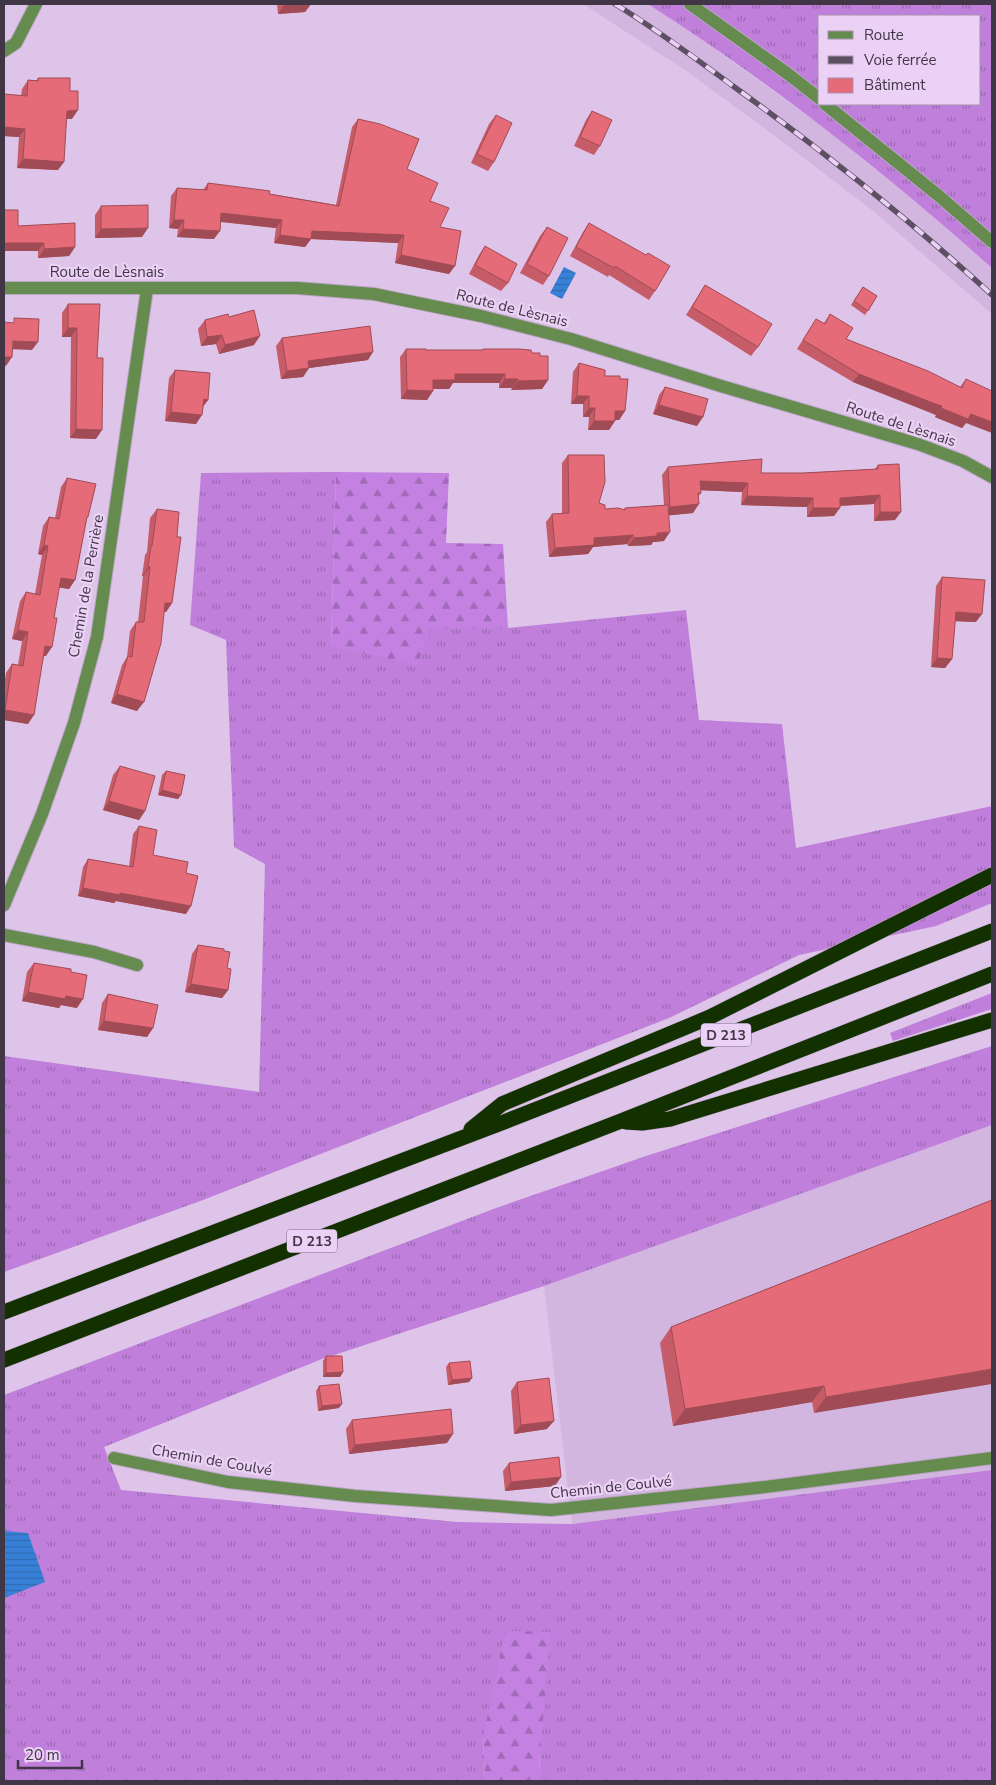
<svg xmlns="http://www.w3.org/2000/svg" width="996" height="1785" font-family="'Nunito Sans',sans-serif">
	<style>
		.built { fill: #d3b6e0 }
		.grass { fill: url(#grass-tufts); fill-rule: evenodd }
		.forest { fill: url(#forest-firs) }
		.water { fill: url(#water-rules) }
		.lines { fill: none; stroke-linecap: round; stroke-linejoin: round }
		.minor-casing { stroke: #baa5c4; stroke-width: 14 }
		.highway-casing { stroke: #baa5c4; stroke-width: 16 }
		.minor { stroke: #658b4f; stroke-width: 12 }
		.highway { stroke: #133000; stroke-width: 15 }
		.rail-casing { stroke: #5c5062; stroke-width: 5.5 }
		.rail { stroke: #ead1f5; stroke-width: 4; stroke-dasharray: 11; stroke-linecap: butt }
		.wall { fill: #c55c68 }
		.shaded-wall { fill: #a04b55 }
		.building { fill: #e56b79; stroke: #a04b55 }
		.labels { text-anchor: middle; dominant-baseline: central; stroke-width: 4.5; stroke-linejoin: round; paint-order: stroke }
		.shield { fill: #ead1f5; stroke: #73647a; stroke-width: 1 }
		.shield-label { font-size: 14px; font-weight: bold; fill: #403645 }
		.street-label { font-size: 15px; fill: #403645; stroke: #ead1f5 }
	</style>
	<defs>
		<pattern id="grass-tufts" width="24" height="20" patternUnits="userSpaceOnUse" patternTransform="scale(1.25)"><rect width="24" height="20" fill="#bf7fdb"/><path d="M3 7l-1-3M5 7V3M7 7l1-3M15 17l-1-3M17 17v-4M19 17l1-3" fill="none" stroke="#9d69b3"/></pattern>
		<pattern id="forest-firs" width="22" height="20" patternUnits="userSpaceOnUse" patternTransform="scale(1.25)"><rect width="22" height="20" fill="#c481e1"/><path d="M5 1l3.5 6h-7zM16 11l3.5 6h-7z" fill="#a16ab8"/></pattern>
		<pattern id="water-rules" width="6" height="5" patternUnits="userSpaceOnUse" patternTransform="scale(1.25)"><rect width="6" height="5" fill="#3780d8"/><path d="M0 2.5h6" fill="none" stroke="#306ab1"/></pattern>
	</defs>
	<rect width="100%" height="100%" fill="#ddc4e8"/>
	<!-- built -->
	<path class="built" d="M583 4H648L687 29 819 124 945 226 992 268V314L873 211 779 139 685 70Z
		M992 1125V1470L572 1524 544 1286Z"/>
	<!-- grass -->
	<path class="grass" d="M648 4H992V268C884 172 770 82 648 4ZM820 16H980V104H820Z
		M336 472 331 645 431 628H508L686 610 699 720 782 724 796 848 992 806V903L936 926 799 955 669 1018 203 1200 4 1272V1056L259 1092 265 864 234 847 226 640 190 625 201 473Z
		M992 993V1009L893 1041 890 1033Z
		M992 1046V1125L544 1286 322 1359 104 1447 121 1490 457 1522 572 1524 992 1470V1781H539L540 1751 483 1737 485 1781H4V1395L496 1208 646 1156Z"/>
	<!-- forest -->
	<path class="forest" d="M336 472 449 473 446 543 503 544 508 628H431L417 665 331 646Z
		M505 1631 551 1632 540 1751 539 1781H485L483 1737Z"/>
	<!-- water -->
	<path class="water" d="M564 267 576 273 562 299 550 293Z
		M4 1531 28 1533 45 1582 4 1598Z"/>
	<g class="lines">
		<defs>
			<path id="minor" d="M690 4 788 74 820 99
				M4 51 16 43 36 4
				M825 104 939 196 992 242
				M4 288H297L374 294 481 316 571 339 721 386 918 444 963 461 992 477
				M4 905 42 814 74 723 97 637 147 289
				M4 935 94 952 137 965
				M114 1458 228 1482 355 1496 551 1510 765 1487 992 1458"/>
			<path id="highway" d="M626 1122 642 1123 670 1119 992 1020
				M471 1129 502 1104 710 1017 992 875
				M4 1312 509 1120 992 931
				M4 1360 621 1121 992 974"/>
		</defs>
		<!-- minor casing -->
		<use href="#minor" class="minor-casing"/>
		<!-- highway casing -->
		<use href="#highway" class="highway-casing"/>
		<!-- minor -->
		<use href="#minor" class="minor"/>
		<!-- highway -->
		<use href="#highway" class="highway"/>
		<defs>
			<path id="rail" d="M615 4C656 29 695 58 733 86 823 151 910 220 992 295"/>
		</defs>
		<!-- rail casing -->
		<use href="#rail" class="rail-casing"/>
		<!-- rail -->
		<use href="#rail" class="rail"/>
	</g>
	<!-- wall -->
	<path class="wall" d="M277 4H311L305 12 278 14Z
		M38 78 70 91 72 119H66L58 170 17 168 19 137 4 136V94L21 96 22 89 28 80H37Z
		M592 111 600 146 594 155 574 146 586 120Z
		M496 115 494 162 488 171 471 163 489 124Z
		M358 119 407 169 430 201 440 227 449 274 395 263 398 243 311 239 305 247 274 243 276 228 220 222 214 239 177 237 178 229 169 228 171 196 177 188 203 190 208 183 336 205 352 127Z
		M101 206 142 237 95 238V215Z
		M589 223 655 291 649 300 609 275 608 277 570 256 583 232Z
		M18 226 75 247 69 256 38 258V251H4Z
		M547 227 549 276 543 285 520 273 540 236Z
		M485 246 508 283 501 291 469 274 479 255Z
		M705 285 758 347 751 356 686 315Z
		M863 287 877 296 865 315 851 305Z
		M68 304 97 358 96 439 70 438 71 337H62V313Z
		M830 314 846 339 960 387 966 379V423L962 428 935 417 936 415 927 411 853 382 797 349 816 319 824 323Z
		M229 317 254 345 219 354 216 344 201 346 198 329 205 320Z
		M282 338 368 360 309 368 303 377 281 379 276 346Z
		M406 349 426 350H482L483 349 532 353 540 356 548 380 542 389 511 390 512 388H499V383H453L449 389H433V391L427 400 401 399 400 357Z
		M579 363 605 376 625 411 619 420H615L609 430H588L589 417H583V404H571L573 372Z
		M175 370 208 400 203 406 196 424 165 421 169 378Z
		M665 387 697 426 653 414 659 395Z
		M568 455 599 503 605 509 624 510 625 508 664 505 662 475 668 467 761 473H803L875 469 878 465 895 520 874 521V504L840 506 834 516 807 517V507L741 505 742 492 701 490V493L698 497 693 513 669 515 664 541 653 542 651 545 628 546 627 544 593 547 588 554 549 557 546 522 552 514 562 513V463Z
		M67 478 86 521 75 580 69 589 59 587 46 656H44L28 724 4 720V686L6 673 12 664 18 665 22 641 12 639 20 601 26 592 35 594 42 555 38 554 43 526 49 517 55 518 61 487Z
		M157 509 177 537 172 603 166 612H164L137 711 111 703 122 665 127 657 130 631 136 622H138L143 576H142L145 555 147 552 150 518Z
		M942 577 976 622 955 621 952 659 945 668 931 667 936 586Z
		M120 766 145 811 139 820 103 810 113 775Z
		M166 771 181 795 178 799 158 795 162 775Z
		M139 826 153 855 186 873V914L116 901 114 903 78 896 83 867 88 859 129 867 133 834Z
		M198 945 224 951 227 968 228 990 222 998 185 992 192 954Z
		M34 963 77 1008 61 1005 59 1008 22 1001 27 972Z
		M108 994 153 1028 147 1037 98 1030 102 1003Z
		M992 1200 814 1413 812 1402 673 1426 660 1343 671 1327Z
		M326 1356 343 1372 340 1377H323V1361Z
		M449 1363 472 1378 469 1382 448 1385 446 1367Z
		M517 1382 547 1429 514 1434 511 1391Z
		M319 1386 339 1408 318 1411 316 1391Z
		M352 1420 447 1443 349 1454 346 1429Z
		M509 1463 555 1486 505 1491 503 1471Z"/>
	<!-- shaded-wall -->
	<path class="shaded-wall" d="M300 4H311L305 12 278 14 284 5Z
		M78 110 72 119H61L67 111Z
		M4 127 25 129 19 137 4 136Z
		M23 159 64 162 58 170 17 168Z
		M221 213 282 220 276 228 215 221Z
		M174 220H184L178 229 169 228Z
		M148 228 142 237 95 238 101 229Z
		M183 229 220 231 214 239 177 237Z
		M312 231 404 235 398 243 311 239 305 247 274 243 280 235Z
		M4 243H44L38 251H4Z
		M75 247 69 256 38 258 44 249Z
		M401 255 455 266 449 274 395 263Z
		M68 328H77L71 337H62Z
		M222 335 216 344 201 346 207 337Z
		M260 336 254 345 219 354 225 345Z
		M13 341 38 342 32 350 7 349Z
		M373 352 368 360 302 369 308 361Z
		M4 357H12L6 366 4 365Z
		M309 368 303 377 281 379 287 371Z
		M455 374H505L499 383H453L449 389H427L433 380Z
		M859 374 942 406 936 415 853 382Z
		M505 379H518L512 388H499Z
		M548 380 542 389 511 390 518 381Z
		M407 390 433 391 427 400 401 399Z
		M577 396H589L583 404H571Z
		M204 399 208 400 202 408Z
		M659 405 703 417 697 426 653 414Z
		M589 408H595L589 417H583Z
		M941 408 971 414 992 422V433L966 423 962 428 935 417Z
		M615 411H625L619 420H609Z
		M171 412 202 415 196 424 165 421Z
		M594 421H615L609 430H588Z
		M76 429 102 430 96 439 70 438Z
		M700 481 748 483 742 492 694 490Z
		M880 495 874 504 834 506 840 498Z
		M747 496 813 498 807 507 741 505Z
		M699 504 693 513 664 516 670 507Z
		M813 508H840L834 516 807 517Z
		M880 512H901L895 520 874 521Z
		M670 532 664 541 653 542 651 545 628 546 634 538Z
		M633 535 627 544 593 547 588 554 549 557 555 548 594 538Z
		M44 545 48 546 42 555 38 554Z
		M148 567H150L143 576H142Z
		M61 578 75 580 69 589 55 587Z
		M165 603H172L166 612 159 611Z
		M956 612 982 614 976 622 950 621Z
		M18 630 28 632 22 641 12 639Z
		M45 646 52 647 46 656 39 655Z
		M937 658 952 659 945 668 931 667Z
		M117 694 144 702 137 711 111 703Z
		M5 710 34 715 28 724 4 720V712Z
		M162 790 181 795 178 799 158 795Z
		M109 801 145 811 139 820 103 810Z
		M83 888 120 893 191 906 186 914 116 901 114 903 78 896Z
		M191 984 228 990 222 998 185 992Z
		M28 992 66 996 83 999 77 1008 61 1005 59 1008 22 1001Z
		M104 1021 153 1028 147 1037 98 1030Z
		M992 1369V1384L814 1413 826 1397Z
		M343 1372 340 1377H323L326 1373Z
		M472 1378 469 1382 448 1385 452 1380Z
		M824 1386 812 1402 673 1426 685 1409Z
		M342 1404 339 1408 318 1411 322 1406Z
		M554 1421 547 1429 514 1434 521 1425Z
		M453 1434 447 1443 349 1454 355 1445Z
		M561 1477 555 1486 505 1491 511 1482Z"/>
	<!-- building -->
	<path class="building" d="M284 4H300L284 5Z
		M38 78H70V91H78V110L67 111 64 162 23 159 25 129 4 127V94L27 96 28 80 38 81Z
		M592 111 612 120 600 146 580 137Z
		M496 115 512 123 494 162 477 154Z
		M358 119 380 124 419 139 407 169 438 183 430 201 449 208 440 227 461 231 455 266 401 255 404 235 312 231 311 239 280 235 282 220 221 213 220 231 183 229 184 220H174L177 188 207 190 208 183 270 191 269 194 339 206Z
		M148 205V228L101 229V206Z
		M4 210H18V226L75 223V247L44 249V243H4Z
		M589 223 646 255 648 253 670 266 655 291 615 266 614 268 576 247Z
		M547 227 568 238 549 276 527 264Z
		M485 246 517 264 508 283 475 265Z
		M705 285 772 324 758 347 692 307Z
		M863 287 877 296 868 311 854 301Z
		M68 304H100L97 358H103L102 430 76 429 77 328H68Z
		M254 310 260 336 225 345 222 335 207 337 205 320 228 314 229 317Z
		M830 314 853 328 846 339 928 371 962 388 966 379 992 391V422L971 414 968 419 941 408 942 406 933 403 859 374 803 340 816 319 825 324Z
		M14 318 39 319 38 342 13 341 12 357H4V322L14 323Z
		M370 326 373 352 308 361 309 368 287 371 282 338Z
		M406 349H426V350H483V349H518L531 350 532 353H540V356H548V380L518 381V379H505V374H455V380H433V391L407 390Z
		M579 363 605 370V376H620V379H628L625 411H615V421H594L595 408H589V396H577Z
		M175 370 210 373 208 400 204 399 202 415 171 412Z
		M665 387 708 399 703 417 659 405Z
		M568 455H604L605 482 599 503 605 505V509L618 508 625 510V508L668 505 670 532 657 533V536L634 538 633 535 594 538V545L555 548 552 514 569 513Z
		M762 459 761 473H803L878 469V465L899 464 901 512H880V495L840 498V508H813V498L747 496 748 483 700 481 701 493H698L699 504 670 507 668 467Z
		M67 478 96 484 88 517H87L75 580 61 578 54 618H57L52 647 45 646 34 715 5 710 12 664 23 666 28 632 18 630 26 592 40 595 48 546 44 545 49 517 59 519Z
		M157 509 179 512 177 537H181L172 603H165L161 643 144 702 117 694 128 656 132 657 136 622H144L150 567H148L151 546H152Z
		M942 577 985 580 982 614 956 612 952 659 937 658Z
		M120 766 155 776 145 811 109 801Z
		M166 771 185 775 181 795 162 790Z
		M139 826 157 830 153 855 188 862 186 873 198 876 191 906 120 893V895L83 888 88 859 133 867Z
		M198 945 224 949V951L230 952 227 968 231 969 228 990 191 984Z
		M34 963 71 969V972L87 975 83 999 66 996 65 999 28 992Z
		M108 994 158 1005 153 1028 104 1021Z
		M992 1200V1369L826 1397 824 1386 685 1409 671 1327Z
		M326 1356H342L343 1372 326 1373Z
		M470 1361 472 1378 452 1380 449 1363Z
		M549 1378 554 1421 521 1425 517 1382Z
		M339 1384 342 1404 322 1406 319 1386Z
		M451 1409 453 1434 355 1445 352 1420Z
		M559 1457 561 1477 511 1482 509 1463Z"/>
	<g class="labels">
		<!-- shield labels -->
		<g class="shield">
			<rect x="701" y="1023.5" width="50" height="23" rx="4"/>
			<rect x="287" y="1229.5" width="50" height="23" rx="4"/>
		</g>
		<g class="shield-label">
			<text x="726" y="1035">D 213</text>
			<text x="312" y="1241">D 213</text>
		</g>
		<!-- street labels -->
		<g class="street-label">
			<text x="107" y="272">Route de Lèsnais</text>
			<text transform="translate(512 308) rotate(14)">Route de Lèsnais</text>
			<text transform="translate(901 424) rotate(18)">Route de Lèsnais</text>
			<text transform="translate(86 586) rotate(-80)">Chemin de la Perrière</text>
			<text transform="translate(212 1460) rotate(10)">Chemin de Coulvé</text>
			<text transform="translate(611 1487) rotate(-6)">Chemin de Coulvé</text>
		</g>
	</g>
	<!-- border -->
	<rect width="996" height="1785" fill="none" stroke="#403645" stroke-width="10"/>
	<!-- legend -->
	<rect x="818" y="15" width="162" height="90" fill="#ead1f5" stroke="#a693af"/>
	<rect x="828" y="31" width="25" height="8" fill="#658b4f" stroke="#a693af"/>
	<text x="864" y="40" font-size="15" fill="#403645">Route</text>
	<rect x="828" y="56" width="25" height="8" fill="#5c5062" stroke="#a693af"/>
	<text x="864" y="65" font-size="15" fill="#403645">Voie ferrée</text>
	<rect x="828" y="78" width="25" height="15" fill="#e56b79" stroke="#a693af"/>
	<text x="864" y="90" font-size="15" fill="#403645">Bâtiment</text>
	<!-- scale -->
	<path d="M18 1760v8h64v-8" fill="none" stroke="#403645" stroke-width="2.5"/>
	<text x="25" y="1760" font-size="15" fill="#403645" stroke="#ead1f5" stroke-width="4" paint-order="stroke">20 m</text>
</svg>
